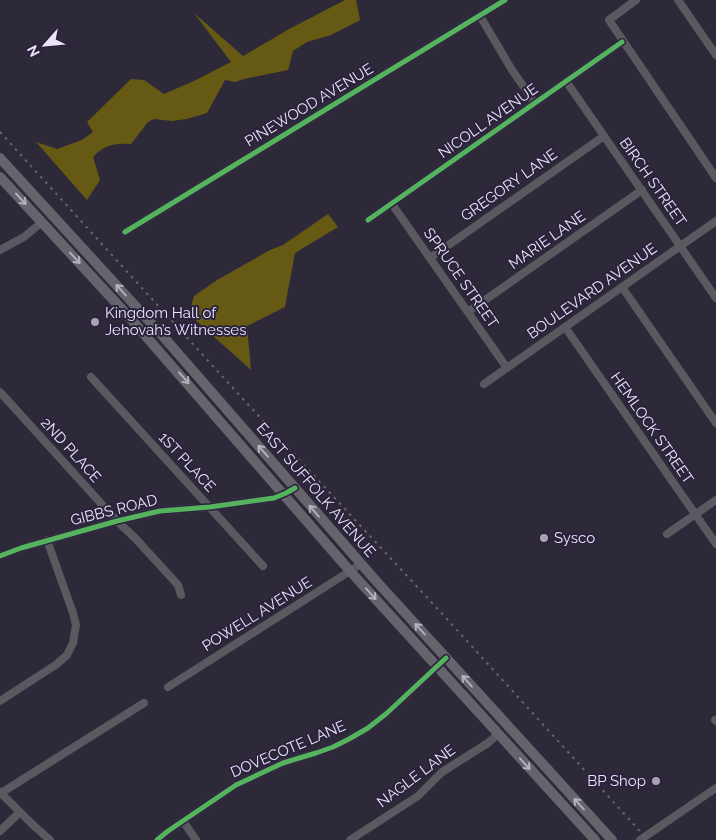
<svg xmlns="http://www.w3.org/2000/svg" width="716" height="840" font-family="Raleway,sans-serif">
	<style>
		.forest { fill: #655913 }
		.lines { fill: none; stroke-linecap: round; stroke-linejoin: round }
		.minor { stroke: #5b5960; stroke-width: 8 }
		.major { stroke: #65636c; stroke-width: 10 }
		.rail { stroke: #69666e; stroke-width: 2; stroke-dasharray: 2.5 5; stroke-linecap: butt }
		.cycleway-casing { stroke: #2b233e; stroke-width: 8 }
		.cycleway { stroke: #56b35d; stroke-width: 5 }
		.oneway { stroke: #b4b1bf }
		.poi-dot { fill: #a8a3b4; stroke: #2b233e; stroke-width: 2 }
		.labels { text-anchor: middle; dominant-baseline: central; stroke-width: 4; stroke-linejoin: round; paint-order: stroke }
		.street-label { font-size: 15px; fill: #e9e5f7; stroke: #2b233e }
		.poi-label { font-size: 15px; fill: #e9e5f7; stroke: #2b233e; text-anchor: start }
	</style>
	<rect width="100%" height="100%" fill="#2e2938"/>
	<!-- forest -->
	<path class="forest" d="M345 0H356L360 20 331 35 307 42 293 51 288 70 244 79 235 82 225 80 207 113 187 119 172 121 154 119 148 122 131 144C115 143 104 145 93 157L100 180 87 200 36 142 57 149 82 140 93 132 87 122 131 79 144 80 164 94 196 80 231 62 194 13 243 56 291 28Z
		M328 214 338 227 295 253 285 307 247 326 251 370 192 317 190 310 194 296 217 280 270 250 283 245Z"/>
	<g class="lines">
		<!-- minor -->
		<path class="minor" d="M636 0 609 20 716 178
			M678 0 716 55
			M480 16 512 70 535 103
			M566 81 716 298
			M392 204 507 368
			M368 220 622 42
			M125 232 505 0
			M0 250 24 237 42 222
			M430 258 604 136
			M622 287 716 423
			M468 312 642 190
			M565 327 716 544
			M91 377 263 566
			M484 384 716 221
			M0 392 117 521 136 539 178 585 181 595
			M667 534 716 500
			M0 556 21 548 117 521 160 511 210 507 274 498 286 493 295 488
			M168 687 361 564
			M0 701 57 664 67 655 73 643 76 625 73 613 47 540
			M715 720 716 721
			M0 792 33 825 50 840
			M1 793 144 703
			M183 821 196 840
			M0 831 20 812
			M157 840 168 831 236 785 283 763 316 753 333 747 349 739 368 728 387 713 446 658
			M350 840 418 796 442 772 488 743 498 734
			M640 840 716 788"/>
		<!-- major -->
		<path class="major" d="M0 158 161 334 377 582 612 840
			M0 177 130 318 350 571 595 840"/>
		<!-- rail -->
		<path class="rail" d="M0 132 242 398 447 619 648 840"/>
		<defs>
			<path id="cycleway" d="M368 220 622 42
				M125 232 505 0
				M0 556 21 548 117 521 160 511 210 507 274 498 286 493 295 488
				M157 840 168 831 236 785 283 763 316 753 333 747 349 739 368 728 387 713 446 658"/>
		</defs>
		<!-- cycleway casing -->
		<use href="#cycleway" class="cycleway-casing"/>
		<!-- cycleway -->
		<use href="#cycleway" class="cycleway"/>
	</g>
	<!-- one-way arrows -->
	<defs><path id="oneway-shaft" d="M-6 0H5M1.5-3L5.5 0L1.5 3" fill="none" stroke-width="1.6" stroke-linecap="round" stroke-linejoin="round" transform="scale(1.25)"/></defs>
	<g class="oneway">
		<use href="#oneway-shaft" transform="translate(21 199) rotate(47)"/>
		<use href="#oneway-shaft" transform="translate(75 258) rotate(47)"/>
		<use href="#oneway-shaft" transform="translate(121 290) rotate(-132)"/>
		<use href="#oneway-shaft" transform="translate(184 378) rotate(49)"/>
		<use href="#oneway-shaft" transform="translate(263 451) rotate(-131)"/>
		<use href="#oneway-shaft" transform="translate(314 511) rotate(-131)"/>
		<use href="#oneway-shaft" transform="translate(371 594) rotate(48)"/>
		<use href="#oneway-shaft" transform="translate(420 629) rotate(-132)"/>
		<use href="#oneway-shaft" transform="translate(467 681) rotate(-132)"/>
		<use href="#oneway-shaft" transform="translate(525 764) rotate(48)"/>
		<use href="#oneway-shaft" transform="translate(579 804) rotate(-132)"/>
	</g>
	<!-- markers -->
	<g class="poi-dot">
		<circle cx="95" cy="322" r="5"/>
		<circle cx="544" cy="538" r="5"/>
		<circle cx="656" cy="781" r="5"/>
	</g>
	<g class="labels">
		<!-- street labels -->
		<g class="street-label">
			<text transform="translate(309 105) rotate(-31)">PINEWOOD AVENUE</text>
			<text transform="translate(488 121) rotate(-35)">NICOLL AVENUE</text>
			<text transform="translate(653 182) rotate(55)">BIRCH STREET</text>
			<text transform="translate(509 185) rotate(-35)">GREGORY LANE</text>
			<text transform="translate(547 240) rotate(-35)">MARIE LANE</text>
			<text transform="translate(461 278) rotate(55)">SPRUCE STREET</text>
			<text transform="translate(592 291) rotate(-35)">BOULEVARD AVENUE</text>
			<text transform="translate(652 428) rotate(55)">HEMLOCK STREET</text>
			<text transform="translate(71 450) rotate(48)">2ND PLACE</text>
			<text transform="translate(187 462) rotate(47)">1ST PLACE</text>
			<text transform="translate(316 490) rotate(49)">EAST SUFFOLK AVENUE</text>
			<text transform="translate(114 510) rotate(-14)">GIBBS ROAD</text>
			<text transform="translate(257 614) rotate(-32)">POWELL AVENUE</text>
			<text transform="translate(288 749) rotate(-23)">DOVECOTE LANE</text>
			<text transform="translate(416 776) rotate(-37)">NAGLE LANE</text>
		</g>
		<!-- poi labels -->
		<g class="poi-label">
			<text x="105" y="313">Kingdom Hall of<tspan x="105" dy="17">Jehovah’s Witnesses</tspan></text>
			<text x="554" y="538">Sysco</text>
			<text x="646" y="781" text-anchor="end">BP Shop</text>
		</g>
	</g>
	<!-- north arrow -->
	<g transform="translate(45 45) rotate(243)" stroke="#2b233e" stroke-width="4" paint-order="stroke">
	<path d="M0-4L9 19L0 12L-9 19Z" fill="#e9e5f7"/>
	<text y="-8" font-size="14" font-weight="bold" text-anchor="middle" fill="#e9e5f7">N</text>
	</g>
</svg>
